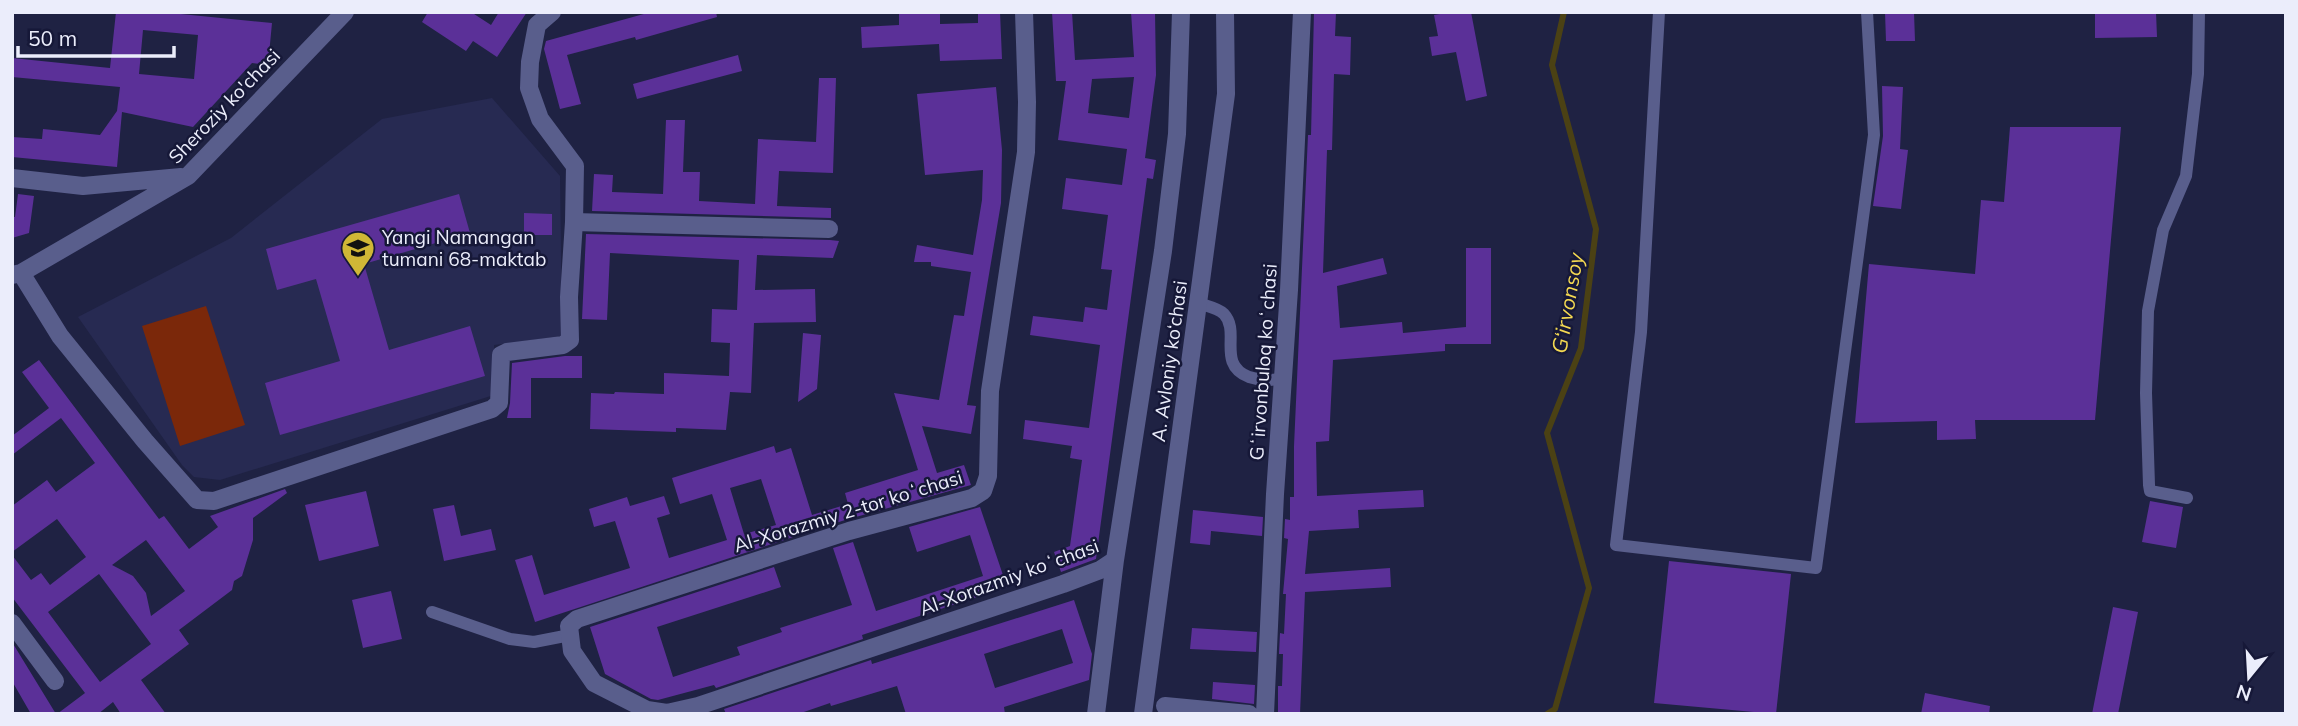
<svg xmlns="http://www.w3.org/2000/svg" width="2298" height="726" font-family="Mulish,sans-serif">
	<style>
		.built { fill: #272a52 }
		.green { fill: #7b280a }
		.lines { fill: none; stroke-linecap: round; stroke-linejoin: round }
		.stream { stroke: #4b4114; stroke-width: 6 }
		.building { fill: #5b3098; fill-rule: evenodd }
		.lane { stroke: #595e8c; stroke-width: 12 }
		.street { stroke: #595e8c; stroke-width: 18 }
		.labels { text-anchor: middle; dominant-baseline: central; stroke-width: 5; stroke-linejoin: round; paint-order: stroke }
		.street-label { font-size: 19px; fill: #ebedfb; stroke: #161838 }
		.poi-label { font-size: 19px; fill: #ebedfb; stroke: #161838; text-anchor: start }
		.water-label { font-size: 21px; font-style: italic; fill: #f4d952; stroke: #161838 }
	</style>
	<rect width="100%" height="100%" fill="#1f2243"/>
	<!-- built -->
	<path class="built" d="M492 98 560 176 562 336 494 345V395L220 480 194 477 182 465 78 317 231 238 382 119Z"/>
	<!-- green -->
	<path class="green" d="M206 306 245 425 180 446 142 326Z"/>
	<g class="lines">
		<!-- stream -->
		<path class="stream" d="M1547 714 1555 709 1589 588 1547 433 1581 348 1596 229 1552 65 1564 12"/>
	</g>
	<!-- building -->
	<path class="building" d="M116 12H161L272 23 268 65 252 63 193 127 122 112 117 167 12 157V137L42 139 43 129 100 135 117 111 120 87 12 77V58L110 68ZM143 30 198 35 194 79 139 74Z
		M428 12H471L491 25 499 12H527L497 57 473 41 466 51 422 22Z
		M651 12H716L717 17 636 40 635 37 567 55 581 104 560 109 544 49 546 41Z
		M899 12H940V24L978 23V12H1000L1002 59 940 61 939 44 862 48 861 27 899 25Z
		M1052 12H1072L1075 60 1134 57 1131 12H1155L1156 75 1145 158 1156 160 1153 179 1147 178 1096 559 1061 572 1054 552 1070 546 1082 460 1070 458 1072 446 1023 439 1025 420 1089 428 1100 345 1030 335 1033 316 1083 322 1085 307 1107 310 1112 270 1101 269 1108 215 1062 209 1066 178 1122 185 1127 149 1058 140 1066 81H1056ZM1134 77 1129 118 1088 113 1092 79Z
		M1314 12H1336L1335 36 1351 37 1350 75 1334 74 1332 150H1327L1323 273 1383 258 1387 274 1337 286 1340 328 1402 322 1403 333 1466 327V248H1491V344H1445V351L1333 360 1329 441 1316 442 1317 496 1423 490 1424 507 1358 510 1359 528 1309 531 1305 574 1390 568 1391 587 1305 592 1300 714H1278V686H1282L1283 654H1279L1280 633 1284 634 1286 594H1283L1288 539 1284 538 1285 519 1290 520V497H1294V446L1308 135H1311Z
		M1451 12H1471L1487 96 1466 101 1456 52 1432 56 1429 37 1438 36 1434 15Z
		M1885 12H1914L1915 41H1886Z
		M2095 12H2156L2157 37 2095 38Z
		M738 55 742 71 637 99 633 84Z
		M819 78H836L833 173 779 171 777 206 831 208V218L592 211 594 174 613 175 612 192 663 194 666 120H685L683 172H700L699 201 755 204 758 139 816 142Z
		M1882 86 1903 87 1900 149 1908 150 1901 209 1873 206 1883 136Z
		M996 87 1002 150 1001 203 967 405 976 406 971 434 922 426 937 473 964 465 971 485 845 520 535 622 515 560 532 555 544 595 630 568 615 521 594 527 589 509 627 497 630 506 664 496 670 514 657 518 669 558 727 540 712 494 680 504 672 478 774 446 776 453 791 448 812 515 848 504 845 493 918 470 894 393 939 400 954 315 964 316 971 272 931 266V262H914L917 245 973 255 982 200 983 170 925 175 917 94ZM761 479 776 525 744 534 730 488Z
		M2010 127H2121L2095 420H1975L1976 439 1937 440V421L1855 423 1869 264 1975 274 1981 200 2004 202Z
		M18 194 34 196 29 233 12 238V217H15Z
		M459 194 470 233 364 264 389 350 470 326 485 376 280 435 265 383 340 361 316 279 277 290 266 249Z
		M524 213 552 214V235H524Z
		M586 234 830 240 839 241 833 258 757 255 755 290 815 289 816 322 754 323 751 393 730 392 726 430 676 428V432L590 429 591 393 614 394 615 392 664 394V373L729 376 730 343 711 342 712 309 737 310 739 260 610 253 607 320 582 319Z
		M803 333 821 335 817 389 798 402Z
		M565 356H582V378H531V418H507L510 403 512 363Z
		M39 360 159 519 164 516 189 549 218 527 210 516 285 489 287 493 253 518V540L242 576 234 581 232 590 179 630 189 644 141 680 166 714H121L113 702 98 714H57L85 693 12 597V555L31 580 41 573 50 585 86 557 57 519 12 552V506L47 480 56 492 95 463 61 418 12 455V436L49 408 22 372ZM146 540 185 591 151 616 146 593 133 576 112 565ZM99 574 151 644 100 682 48 612Z
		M366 491 379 546 319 561 305 505Z
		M2150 501 2183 507 2176 548 2142 542Z
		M454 505 461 536 491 529 496 550 444 561 433 509Z
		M980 507 1007 587 862 635 863 639 716 688 714 685 658 700 651 699 605 674 590 627 774 567 781 587 657 627 673 677 740 655 737 647 782 632 780 628 852 605 833 548 853 542 876 611 983 576 970 535 917 552 909 527Z
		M1193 510 1263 517 1262 536 1211 531 1210 545 1190 543Z
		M1669 561 1791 574 1776 714 1654 703Z
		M391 591 402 639 363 648 352 600Z
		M1074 600 1092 654 1089 680 1004 707 1005 714H906L897 686 831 706 830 703 798 714H726L724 709 871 660 872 664ZM1062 629 1073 663 995 688 984 654Z
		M2113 607 2138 612 2118 714H2092Z
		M1192 628 1257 632 1256 652 1190 649Z
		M12 642 15 647 56 714H31L12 681Z
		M1213 682 1255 685 1254 704 1212 699Z
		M1925 693 1990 706 1989 714H1921Z"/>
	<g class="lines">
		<!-- lane -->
		<path class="lane" d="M1659 12 1641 332 1616 545 1816 568 1874 135 1867 12
			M1198 303C1206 306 1218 308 1224 314 1241 332 1216 364 1249 377 1261 381 1271 381 1283 378
			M2187 498 2150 491 2149 485 2146 393 2148 311 2163 230 2186 176 2198 74 2199 12
			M432 612 510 639 534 642 570 635"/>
		<!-- street -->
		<path class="street" d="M552 12 537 25 530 62 529 88 540 119 575 166 574 222 829 229
			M1024 12 1027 102 1026 152 990 391 988 476 983 491 972 498 849 531 577 619 569 626 572 651 594 683 647 710 667 713 698 706 1063 584 1100 570 1115 560 1163 251 1177 134 1181 12
			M12 178 83 186 181 177
			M21 273 60 336 145 441 197 500 214 501 492 409 499 403 501 355 507 352 563 345 570 340 569 297 574 222
			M12 275 21 273 188 176 345 12
			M12 623 55 681
			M1165 706 1249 714
			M1096 714 1115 560
			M1143 714 1226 94 1225 12
			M1265 714 1275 494 1289 290 1302 12"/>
	</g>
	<!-- icons -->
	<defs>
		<symbol id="school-pin" viewBox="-11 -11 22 30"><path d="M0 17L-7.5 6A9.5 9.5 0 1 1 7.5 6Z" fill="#d0b736" stroke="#161838"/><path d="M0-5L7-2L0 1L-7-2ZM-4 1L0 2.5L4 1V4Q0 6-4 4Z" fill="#111"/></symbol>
	</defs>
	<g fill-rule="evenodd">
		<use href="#school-pin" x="339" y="229" width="38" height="52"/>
	</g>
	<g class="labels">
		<!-- street labels -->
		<g class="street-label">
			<text transform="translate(224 106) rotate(-46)">Sheroziy ko'chasi</text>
			<text transform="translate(1169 361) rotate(-82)">A. Avloniy ko‘chasi</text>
			<text transform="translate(1263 362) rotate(-86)">Gʻirvonbuloq koʻchasi</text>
			<text transform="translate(848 511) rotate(-17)">Al-Xorazmiy 2-tor koʻchasi</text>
			<text transform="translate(1009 577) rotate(-20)">Al-Xorazmiy koʻchasi</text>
		</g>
		<!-- poi labels -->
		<g class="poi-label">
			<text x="382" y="237">Yangi Namangan<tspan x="382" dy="22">tumani 68-maktab</tspan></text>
		</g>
		<!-- water labels -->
		<g class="water-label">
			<text transform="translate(1567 303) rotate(-80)">G‘irvonsoy</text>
		</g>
	</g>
	<!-- border -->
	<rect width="2298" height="726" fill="none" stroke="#ebedfb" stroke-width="28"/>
	<!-- north arrow -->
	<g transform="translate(2249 677) rotate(198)" stroke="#161838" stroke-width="5" paint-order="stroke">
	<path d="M0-5L12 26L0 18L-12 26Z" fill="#ebedfb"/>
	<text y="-10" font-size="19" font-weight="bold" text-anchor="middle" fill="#ebedfb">N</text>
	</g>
	<!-- scale -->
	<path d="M18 46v10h156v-10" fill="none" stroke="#ebedfb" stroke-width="3.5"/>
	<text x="28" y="46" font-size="21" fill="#ebedfb" stroke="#161838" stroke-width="5" paint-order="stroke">50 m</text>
</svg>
